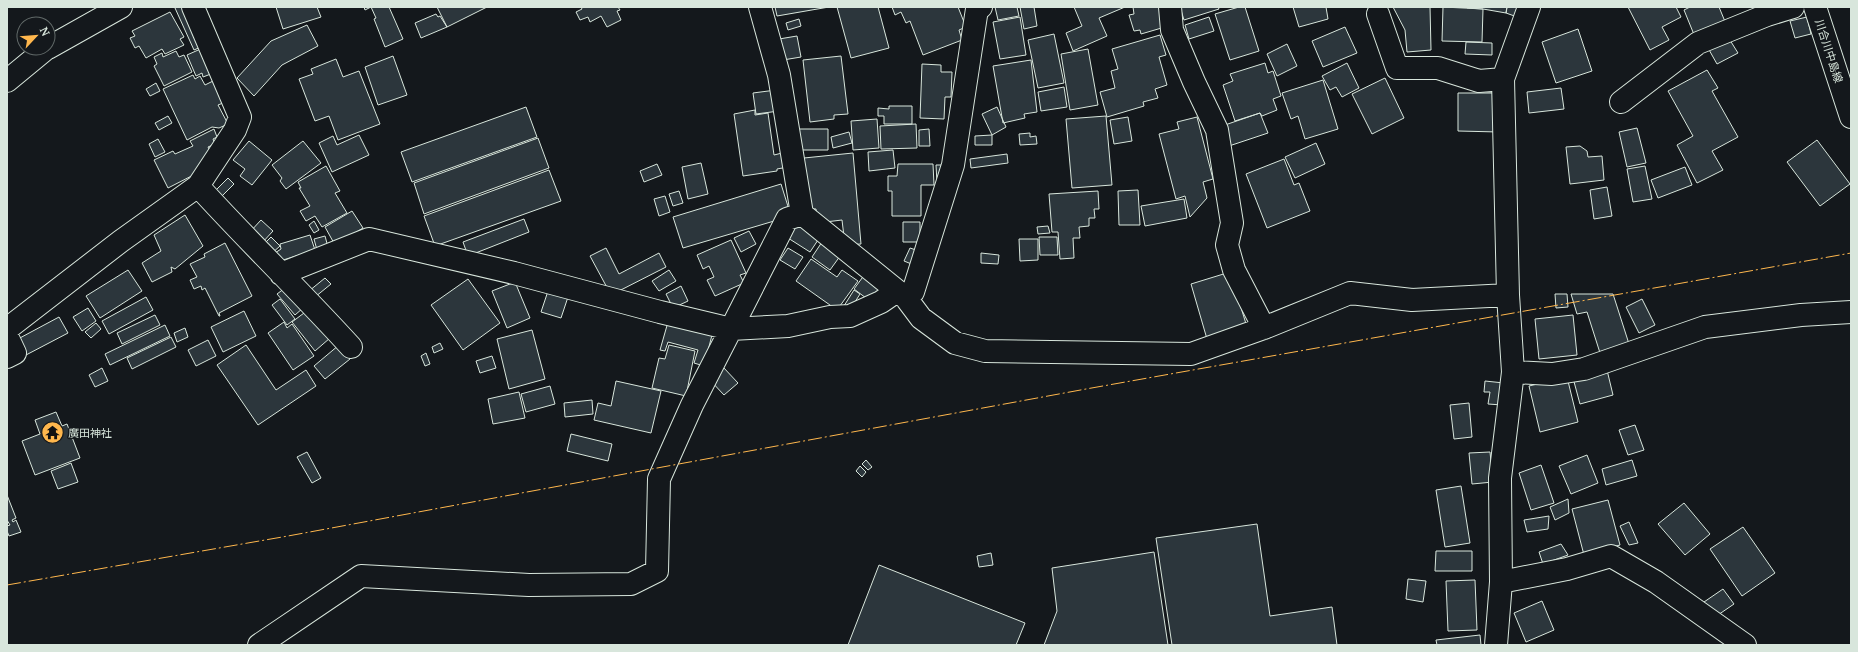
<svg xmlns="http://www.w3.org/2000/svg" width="1858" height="652" font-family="'PT Serif','Noto Sans JP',serif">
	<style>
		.building { fill: #2c363c; stroke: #d8e6dc }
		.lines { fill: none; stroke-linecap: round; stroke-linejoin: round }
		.minor-casing { stroke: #d8e6dc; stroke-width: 24 }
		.major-casing { stroke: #d8e6dc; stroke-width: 24 }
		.minor { stroke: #14181c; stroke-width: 22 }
		.major { stroke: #14181c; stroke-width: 22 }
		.power { stroke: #ffb74d; stroke-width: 1; stroke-dasharray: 14 3 2 3; stroke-linecap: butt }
		.labels { text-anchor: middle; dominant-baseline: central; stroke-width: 3; stroke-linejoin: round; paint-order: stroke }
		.street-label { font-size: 11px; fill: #d8e6dc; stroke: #14181c }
		.poi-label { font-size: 11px; fill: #d8e6dc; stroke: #14181c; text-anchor: start }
	</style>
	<rect width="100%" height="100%" fill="#14181c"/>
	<!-- building -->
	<path class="building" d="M177 7H185L203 46 194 50 175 8Z
		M276 7H317L321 17 283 29Z
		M364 7H389L403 39 385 47 374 19 376 18 371 7 365 10Z
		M437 7H487L447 27Z
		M581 7H618L620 10 617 11 621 20 607 27 601 16 590 22 588 17 580 20 576 12 582 9Z
		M775 7H829L777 16Z
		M837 7H878L889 48 851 58Z
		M892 7H958L966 27 959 30 962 40 923 55 910 21 906 23 901 12 895 15Z
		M995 7H1017L1019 16 998 20Z
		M1020 7H1034L1037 26 1024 29Z
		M1074 7H1125L1099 18 1107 36 1073 51 1066 33 1082 26Z
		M1133 7H1160L1165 27 1141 34 1140 30 1134 31 1129 15 1134 14Z
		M1180 7H1218L1219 9 1184 20Z
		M1239 7H1245L1259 51 1230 60 1215 14Z
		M1293 7H1326L1328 19 1299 27Z
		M1393 7H1430L1431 50 1407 52 1405 30Z
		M1443 7 1483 9 1482 42 1442 41Z
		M1467 7H1507L1506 13 1483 9 1467 8Z
		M1507 7H1522L1520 18 1506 13Z
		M1628 7H1676L1681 17 1662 27 1669 40 1650 50Z
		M1690 7H1719L1726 24 1695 37 1684 10Z
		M170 12 184 37 180 39 184 45 165 54 162 49 146 58 139 46 135 48 130 38 135 36 132 31Z
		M436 14 438 17 440 16 447 27 421 38 415 23Z
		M1020 17 1026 55 1000 59 993 22Z
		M1209 17 1214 31 1189 39 1185 25Z
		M1807 17 1811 34 1795 38 1790 21Z
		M799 19 801 26 788 30 786 23Z
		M307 25 318 46 282 65 254 96 237 78 271 41Z
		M1345 27 1357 53 1323 67 1312 41Z
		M1578 29 1592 71 1556 83 1542 42Z
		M1054 34 1064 83 1038 88 1028 40Z
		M1160 35 1166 55 1159 57 1167 85 1155 89 1158 98 1143 102 1144 106 1107 117 1100 92 1115 88 1111 71 1118 69 1112 49Z
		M797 36 801 57 783 60 779 39Z
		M1728 37 1738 53 1717 64 1708 48Z
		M1466 42 1492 43V55L1465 54Z
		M1287 44 1297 66 1277 76 1267 54Z
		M205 47 216 72 203 77 202 73 196 76 187 55Z
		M1088 49 1098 105 1070 110 1061 54Z
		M176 51 179 57 184 55 192 72 164 86 154 66 157 64 154 57 162 53 163 57Z
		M393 56 407 95 378 105 365 67Z
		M841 56 848 114 834 115V119L810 122 803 60Z
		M336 59 343 77 359 71 380 124 338 140 329 116 315 121 299 79 313 74 311 69Z
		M1031 60 1037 112 1024 114 1025 118 1003 123 993 66Z
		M1265 63 1268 73 1273 71 1281 96 1273 99 1277 110 1262 116 1260 113 1235 121 1223 85 1233 81 1230 74Z
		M1347 63 1359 88 1342 97 1336 87 1330 90 1322 76Z
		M922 64 941 65V72H952L951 97H945L944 119 920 118Z
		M1707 70 1718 88 1712 91 1738 137 1712 151 1723 170 1697 183 1677 145 1693 136 1668 91Z
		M193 75 195 79 200 76 205 85 213 81 223 103 218 105 228 124 219 128 212 127 187 140 163 89Z
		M1385 78 1404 118 1372 134 1352 94Z
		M1323 80 1338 129 1305 139 1298 116 1291 119 1282 93Z
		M156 83 160 91 150 96 146 89Z
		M1064 87 1067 107 1041 111 1038 92Z
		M1561 88 1564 109 1529 113 1527 92Z
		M776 90 779 111 756 114 753 93Z
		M1458 93H1499V132L1458 131Z
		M889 106H912V124H884V116H878V108L889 109Z
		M526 107 537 137 412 182 401 152Z
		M997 107 1006 127 992 135 982 114Z
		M755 110V115L768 113 774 155 786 152 788 167 777 169V171L743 176 734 114Z
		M1260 113 1268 133 1229 146 1222 126Z
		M168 116 172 123 159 130 155 123Z
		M1106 116 1112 185 1072 188 1066 119Z
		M1128 117 1132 141 1114 144 1110 120Z
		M1197 117 1213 179 1203 182 1207 198 1190 217 1185 196 1176 199 1159 134 1179 129 1177 122Z
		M877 119 879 148 853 150 851 121Z
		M916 124 917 148 881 149 880 126Z
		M1637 128 1646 163 1627 167 1619 132Z
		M214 129 217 137 213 139 215 144 208 147 211 153 209 167 168 188 154 160 173 151 175 154 193 146 190 141Z
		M796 129H828V150H796Z
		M929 129 930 146H919V130Z
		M849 132 852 143 833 148 831 137Z
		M1030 133V137L1036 136 1037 144 1020 145 1019 134Z
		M359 135 369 155 332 172 319 143 333 136 337 145Z
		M992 135V145H975V136Z
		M538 138 549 168 424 214 414 183Z
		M158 139 165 152 155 157 149 144Z
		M1817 140 1850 184 1820 206 1787 162Z
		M249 141 272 160 252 185 240 176 245 169 233 160Z
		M303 141 321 163 286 189 280 181 282 178 272 165Z
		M1316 143 1325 164 1295 178 1285 157Z
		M1580 146 1587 151 1588 157 1602 156 1604 180 1570 184 1566 147Z
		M893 150 895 168 869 171 868 152Z
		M853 153 861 244 845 245 842 220 817 223 816 209H809L804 158Z
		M1007 154 1008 163 971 168 970 159Z
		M1284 159 1294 185 1299 183 1310 211 1267 228 1246 174Z
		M701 163 708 194 688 199 682 167Z
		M657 164 662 175 644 182 640 171Z
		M898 164H933L934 185H921V216H892V191H888V176H897Z
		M936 165H943L937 183Z
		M326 166 340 191 335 193 347 213 322 227 315 216 306 221 300 211 310 206 299 188H301L298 182Z
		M1645 166 1652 199 1633 202 1627 169Z
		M1685 167 1692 185 1658 198 1651 180Z
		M549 170 561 201 435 246 424 216Z
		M228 178 234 184 221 197 215 191Z
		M781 184 791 216 683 248 673 217Z
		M1607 187 1612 216 1594 219 1590 190Z
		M1138 190 1140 225H1119L1118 191Z
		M679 191 683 203 673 206 669 194Z
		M1098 191 1099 209H1094L1095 218H1089V226L1079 227 1080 238H1073L1074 258 1060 259 1058 232H1052L1049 194Z
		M665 196 670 212 659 216 654 199Z
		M1184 199 1187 218 1145 226 1141 206Z
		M352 211 363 228 335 245 325 227Z
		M185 215 203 246 175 269 171 267 172 272 152 282 142 263 161 251 154 235Z
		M524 219 529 232 468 256 463 242Z
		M799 219 822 234 810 252 788 238Z
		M261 220 273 231 261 244 249 233Z
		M314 221 319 230 314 233 309 225Z
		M903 222H920V242H903Z
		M1048 226 1050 233 1038 234 1037 227Z
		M749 231 756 244 741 252 734 238Z
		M310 235 315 250 280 261 272 255 281 249 280 244Z
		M325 236 328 247 317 250 314 239Z
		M271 237 280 246 271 254 263 245Z
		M1039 237H1057L1058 255H1040Z
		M824 239 843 252 830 270 812 257Z
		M1019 239H1038V260L1020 261Z
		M731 240 746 273 740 275 744 283 715 296 707 280 714 277 709 266 703 269 697 255Z
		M225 243 252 296 219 313 220 316H219L205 288 202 290 201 286 194 289 190 280 197 277 190 264 205 257 204 254Z
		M606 248 619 274 659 253 666 267 611 295 590 256Z
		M788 248 803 257 795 269 780 260Z
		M910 248 919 251 914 265 904 261Z
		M981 253 999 255 998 264 981 263Z
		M811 259 837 277 842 270 858 281 837 310 796 281Z
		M128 270 142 291 100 318 86 296Z
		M669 270 676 281 659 291 652 281Z
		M1230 272 1247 327 1207 339 1191 284Z
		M865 274 881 287 870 301 854 289Z
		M325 278 331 284 315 297 309 291Z
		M468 279 500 323 463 350 431 305Z
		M515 282 530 318 507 328 492 291Z
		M681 286 688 301 673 308 666 294Z
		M285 288 303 308 295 315 277 294Z
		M854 290 860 294 848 313 842 309Z
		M548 291 568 297 561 318 541 312Z
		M1555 294H1567L1568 307 1556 308Z
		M1571 294H1613L1630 347 1601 356 1587 312 1577 314Z
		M146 297 153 310 109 334 102 321Z
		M280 299 295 319 287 325 272 305Z
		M1642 299 1655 325 1639 333 1626 307Z
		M88 308 96 321 82 331 73 317Z
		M308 310 330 338 315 351 292 322Z
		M244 311 256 336 223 352 211 327Z
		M155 315 160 325 122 344 117 333Z
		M1573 315 1577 355 1539 359 1535 319Z
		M59 317 68 333 26 355 18 339Z
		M284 322 287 328 292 324 314 356 293 370 268 333Z
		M668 322 712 335 704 366 694 363 698 350 668 342 665 351 660 350Z
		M96 323 101 329 91 338 85 332Z
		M165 325 170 336 110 365 105 354Z
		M185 328 188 337 177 342 174 333Z
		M532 330 545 379 509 389 497 339Z
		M171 337 176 347 132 369 127 358Z
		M208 340 216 356 196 366 188 350Z
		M440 343 443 349 434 353 432 347Z
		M246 345 276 390 306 370 316 386 258 425 217 365Z
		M339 345 350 359 325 379 314 366Z
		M669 345 695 351 686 396 652 388 659 358 665 359Z
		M426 353 430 364 425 366 421 356Z
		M492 356 496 368 480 373 476 361Z
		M723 367 738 383 724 395 709 379Z
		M102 368 108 381 95 387 89 375Z
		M1607 370 1613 395 1580 404 1573 378Z
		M1567 377 1578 422 1540 432 1529 386Z
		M616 381 661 391 651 433 594 420 598 403 611 406Z
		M1485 381 1504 383 1502 405 1488 404 1490 392H1484Z
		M550 386 555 404 526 412 521 394Z
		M519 392 525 418 493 424 488 399Z
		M592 400 593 414 565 417 564 403Z
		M1469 403 1472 437 1454 439 1450 405Z
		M56 412 62 426 67 424 80 458 35 475 22 441 40 434 35 420Z
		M1635 425 1644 450 1628 455 1619 430Z
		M571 434 612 444 608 461 567 451Z
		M307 452 321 478 312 483 297 457Z
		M1490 452 1493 482 1472 484 1469 453Z
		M1587 455 1598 483 1571 494 1559 466Z
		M866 460 872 467 868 470 862 464Z
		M1632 460 1637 476 1606 485 1602 469Z
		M71 463 78 482 58 489 51 471Z
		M1541 465 1554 503 1531 510 1519 473Z
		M860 466 866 472 862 477 856 471Z
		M1461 486 1470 543 1445 547 1436 490Z
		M7 495 16 518 12 520 13 522 16 520 21 532 9 536 7 531V526L10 525 7 520Z
		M1568 499 1569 513 1555 520 1550 507Z
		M1608 500 1620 545 1584 555 1572 509Z
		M1684 503 1710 534 1685 555 1658 524Z
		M1549 516 1548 529 1527 532 1524 520Z
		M1629 522 1638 543 1629 545 1620 526Z
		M1257 524 1270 616 1332 607 1337 645H1172L1156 538Z
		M1743 527 1775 573 1742 596 1710 549Z
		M1561 544 1568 555 1543 564 1539 552Z
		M1436 551H1472V571H1435Z
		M1154 552 1168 645H1044L1057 611 1052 568Z
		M991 553 993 565 979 567 977 556Z
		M879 565 1025 623 1016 645H848Z
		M1408 579 1426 581 1423 602 1406 599Z
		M1475 580 1477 630 1448 631 1446 581Z
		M1723 589 1734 604 1715 617 1704 602Z
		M1542 601 1554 630 1526 642 1514 613Z
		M1480 635 1481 645H1437L1436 640Z"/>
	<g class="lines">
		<defs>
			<path id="minor" d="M760 7 779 75 802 214 906 298 913 292 953 165 977 9 981 7
				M1170 7 1172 30 1194 82 1217 130 1232 223 1227 245 1234 270 1264 328
				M1378 14 1397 68H1438L1479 81 1503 79
				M48 48 121 7
				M7 81 47 48
				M1621 102 1698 43 1767 15 1793 7
				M198 186C248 241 301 292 351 347
				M281 274 369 239 514 273 660 312 731 329 787 219 802 214
				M906 298 921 318 955 343 985 351 1191 354 1264 328 1350 293 1412 300 1508 295
				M7 329 121 241 198 186 235 130 240 117 193 7
				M7 336 15 353 7 357
				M1513 372 1552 374 1584 369 1705 327 1801 315 1851 312
				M1501 582 1567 569 1611 556 1656 582 1745 645
				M259 645 361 576 529 585 631 584 657 571 659 479 692 405 731 329 788 326 830 317 850 316 881 302 897 291
				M1496 645 1501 582 1500 478 1513 372 1508 295 1503 79 1529 7"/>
			<path id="major" d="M1815 7 1851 117"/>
		</defs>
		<!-- minor casing -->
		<use href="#minor" class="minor-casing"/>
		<!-- major casing -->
		<use href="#major" class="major-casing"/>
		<!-- minor -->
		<use href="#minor" class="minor"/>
		<!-- major -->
		<use href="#major" class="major"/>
		<!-- power -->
		<path class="power" d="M7 585 288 536 1086 389 1851 253"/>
	</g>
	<!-- icons -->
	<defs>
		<symbol id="temple-disc" viewBox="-11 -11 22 22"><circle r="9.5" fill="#ffb74d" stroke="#14181c"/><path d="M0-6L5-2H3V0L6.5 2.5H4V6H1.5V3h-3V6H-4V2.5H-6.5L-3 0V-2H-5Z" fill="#111"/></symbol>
	</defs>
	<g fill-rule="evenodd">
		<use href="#temple-disc" x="40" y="420" width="25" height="25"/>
	</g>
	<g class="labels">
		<!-- street labels -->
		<g class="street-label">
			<text transform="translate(1829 51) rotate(72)">川合川中島線</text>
		</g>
		<!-- poi labels -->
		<g class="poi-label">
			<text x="68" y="433">廣田神社</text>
		</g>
	</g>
	<!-- border -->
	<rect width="1858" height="652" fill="none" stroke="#d8e6dc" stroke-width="16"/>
	<!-- north arrow -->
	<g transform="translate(36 36) rotate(64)"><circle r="19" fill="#14181c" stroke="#626a69"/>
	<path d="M0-3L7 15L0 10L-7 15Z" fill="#ffb74d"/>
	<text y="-6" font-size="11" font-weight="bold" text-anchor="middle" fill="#d8e6dc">N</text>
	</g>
</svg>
